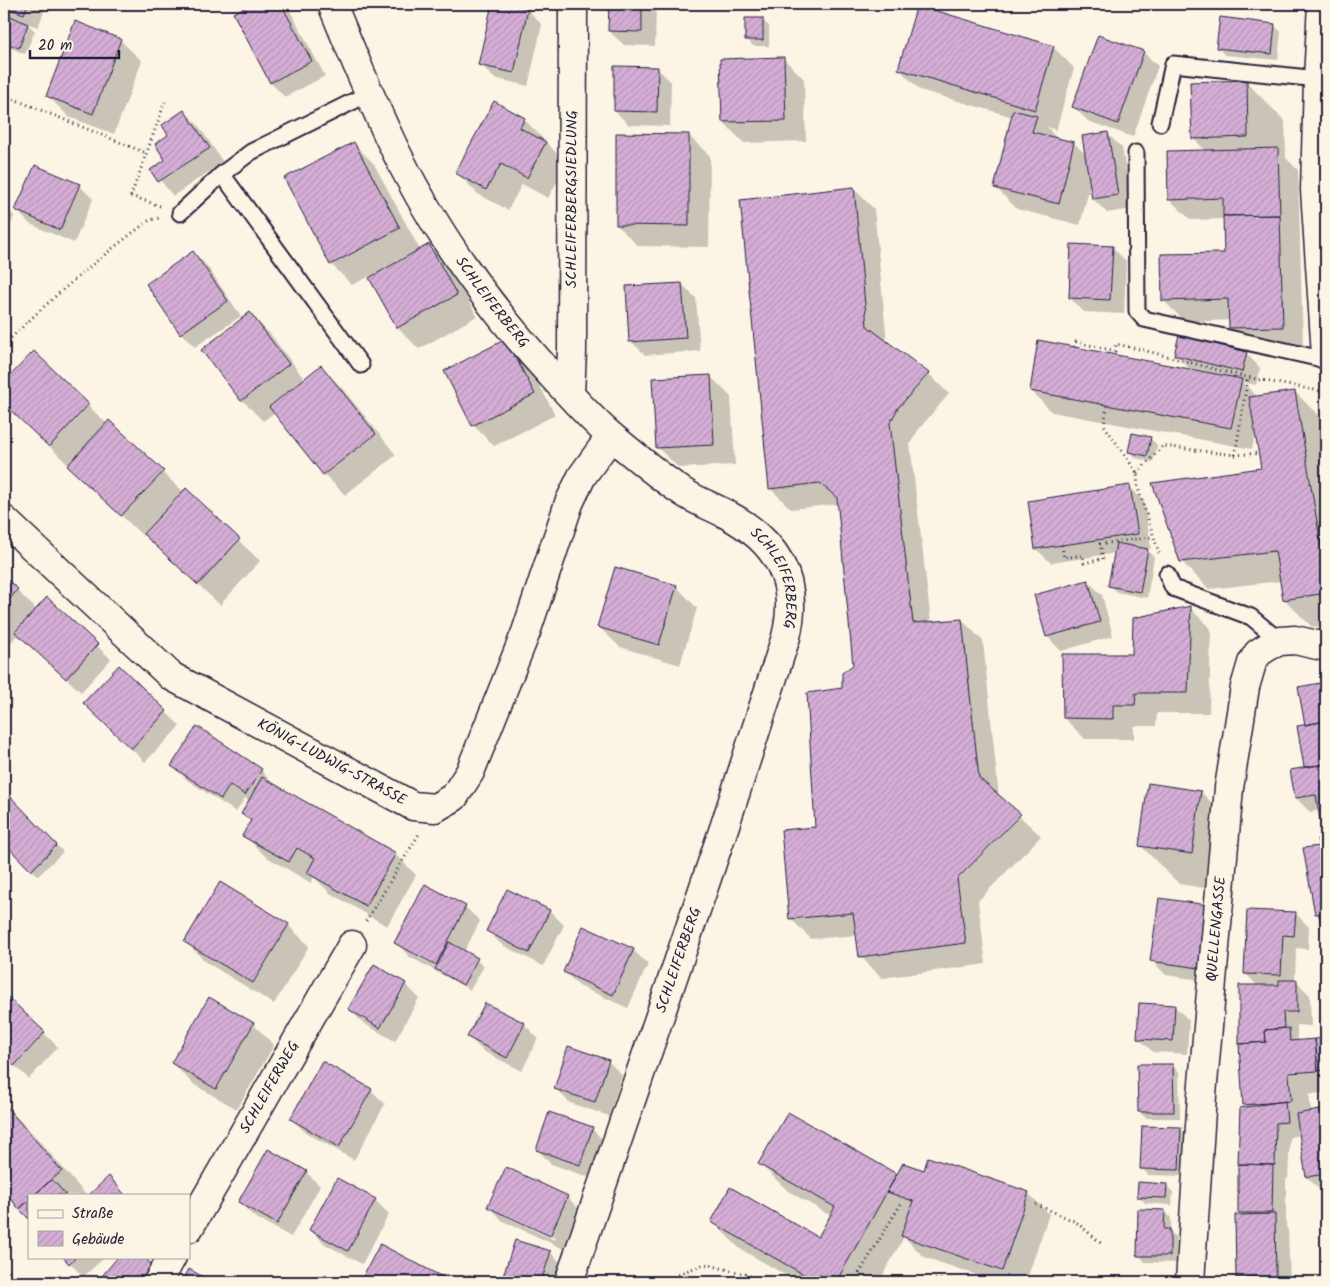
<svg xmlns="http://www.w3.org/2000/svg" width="1330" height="1286" font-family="Kalam,sans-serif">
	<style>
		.shadow { fill: #0003; fill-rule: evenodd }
		.building { fill: url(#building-hatch); stroke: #22223b }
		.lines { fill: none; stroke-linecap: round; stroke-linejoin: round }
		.lane-casing { stroke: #22223b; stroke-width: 19 }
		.street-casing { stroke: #22223b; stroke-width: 31 }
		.secondary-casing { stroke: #22223b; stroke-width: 31 }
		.path { stroke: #22223b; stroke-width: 3; stroke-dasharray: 1 4; stroke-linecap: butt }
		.lane { stroke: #fcf5e5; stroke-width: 15 }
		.street { stroke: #fcf5e5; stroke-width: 28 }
		.secondary { stroke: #fcf5e5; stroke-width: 28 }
		.labels { text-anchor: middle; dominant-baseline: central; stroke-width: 4.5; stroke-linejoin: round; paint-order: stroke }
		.street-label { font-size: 15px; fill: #22223b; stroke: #fcf5e5 }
	</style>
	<defs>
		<pattern id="building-hatch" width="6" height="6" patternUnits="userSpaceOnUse" patternTransform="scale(1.25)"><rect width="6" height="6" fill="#d5aed6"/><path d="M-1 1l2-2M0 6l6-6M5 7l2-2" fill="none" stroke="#b795b9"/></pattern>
	</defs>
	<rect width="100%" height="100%" fill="#fcf5e5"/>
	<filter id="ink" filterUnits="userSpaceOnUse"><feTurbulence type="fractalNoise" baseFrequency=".02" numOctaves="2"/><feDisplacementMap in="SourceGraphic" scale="10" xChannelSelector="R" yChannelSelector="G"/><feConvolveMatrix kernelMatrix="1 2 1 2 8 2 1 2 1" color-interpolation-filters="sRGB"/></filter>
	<g filter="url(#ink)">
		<!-- shadow -->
		<path class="shadow" d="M4 4H47L38 27 26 23 35 31 25 54 4 45Z
			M253 4H285L288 7 325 76 285 97 271 83 234 14Z
			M493 4 528 10 542 25 528 86 494 78 480 64Z
			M610 4H656L655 46 624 45 609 31Z
			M1038 4H1074V7Z
			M1247 4H1318L1317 8Z
			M762 20 769 26V46H753L747 39Z
			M1274 25 1281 32 1278 60 1225 55 1218 48Z
			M120 40 142 61 114 134 69 117 48 96Z
			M1053 47 1074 68 1056 130 1047 127 1057 139 1074 143 1087 156 1108 134 1122 148 1132 209 1107 213 1093 199 1091 182 1080 225 1017 209 996 188 1013 117 920 90 899 69Z
			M1143 52 1158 66 1133 137 1088 121 1074 107Z
			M783 58 804 79 806 141 744 143 723 122Z
			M657 68 671 82 670 126 629 125 615 111Z
			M1246 82 1285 121 1286 158 1298 170 1303 348 1252 349 1231 328 1230 320 1185 322 1163 300 1225 254 1224 219 1191 220 1169 199 1206 151 1193 138Z
			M495 103 524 119 567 164 548 198 522 184 508 210 478 194 457 173Z
			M184 111 198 125 223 162 173 196 152 170 167 160 170 136Z
			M688 135 710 156 709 247 638 246 617 225Z
			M353 143 374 164 420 250 429 246 450 267 477 316 419 349 398 328 370 276 352 285 331 264Z
			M79 185 93 199 74 243 30 224 16 210Z
			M853 188 874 209 887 343 928 373 949 394 919 429 910 444 931 622 962 620 983 641 999 797 1041 836 978 901 986 964 882 978 861 957 858 935 811 939 790 918 816 828 843 689 855 665 839 504 791 509 770 488Z
			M4 205 14 216 9 230 4 228Z
			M1112 247 1126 261 1124 314 1084 312 1070 298Z
			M193 252 207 266 241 316 195 347 181 333 147 284Z
			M682 284 696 298 700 351 645 355 631 341Z
			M250 314 271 335 305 380 321 367 342 388 396 455 345 495 324 474 275 412 263 421 242 400Z
			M506 340 527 361 555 415 494 446 473 425Z
			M34 353 107 424 184 492 186 490 260 561 220 605 145 534 143 536 90 486 4 402V384Z
			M1246 353 1260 368 1256 385 1242 382 1258 397 1295 392 1323 420 1326 441V625L1312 627 1284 599 1281 581 1209 589 1181 561 1263 469 1256 430 1252 449 1052 412 1031 391 1192 371 1175 354Z
			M710 376 731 397 735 465 679 468 657 447Z
			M1150 438 1157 445 1153 462 1136 458 1130 452Z
			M1130 487 1144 501 1151 548 1146 549 1154 557 1147 598 1117 592 1110 585 1116 553 1051 563 1036 549Z
			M4 578 37 610 47 599 111 659 81 692 18 634 9 645 4 639Z
			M1088 581 1102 595 1113 636 1061 651 1047 636Z
			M676 586 697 608 680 665 620 647 598 626Z
			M1190 608 1211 629 1209 713H1157L1156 726H1134V739H1085L1064 718Z
			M1326 683V824L1321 819 1320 810 1310 812 1296 798 1306 769 1298 727 1307 726 1300 688Z
			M166 712 180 726 145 762 98 717Z
			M173 766 261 770 274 786 395 854 416 875 387 926 330 893 314 877 311 883 265 856 244 835 251 822 243 814 250 801 245 798 236 812 187 780Z
			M1149 784 1201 792 1240 831 1230 892 1179 884 1140 845Z
			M4 792 63 852 38 876 4 841Z
			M1326 839V954L1320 918 1316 914 1305 849 1320 847 1319 840Z
			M508 891 550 911 564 925 543 966 502 945 488 931Z
			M1208 906 1213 982 1166 975 1151 960Z
			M465 907 480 921 464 952 484 966 470 990 410 957 396 943ZM411 950 442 967 440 969 411 953Z
			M1295 913 1309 927 1308 949 1296 948 1295 981 1310 995 1311 1026 1297 1025V1038L1301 1042 1326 1039V1093L1309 1094 1311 1112 1326 1110V1196L1307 1177 1300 1135 1290 1137 1288 1179H1286V1227L1288 1230 1290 1282H1237L1236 1216H1243L1239 1212 1241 1109 1248 1108 1244 1104 1258 986 1245 973Z
			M288 925 309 946 274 1004 206 962 185 941Z
			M584 928 633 950 648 964 628 1008 579 986 565 972Z
			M405 984 419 998 395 1041 363 1023 349 1009Z
			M8 998 58 1047 29 1079 4 1056V1003Z
			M209 999 253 1024 274 1045 237 1109 193 1084 172 1063Z
			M1174 1006 1189 1020 1187 1054 1153 1052 1138 1038Z
			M524 1024 538 1038 522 1071 483 1051 469 1037Z
			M608 1061 622 1075 609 1116 570 1103 556 1089Z
			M1172 1065 1179 1072 1180 1118H1146L1139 1112Z
			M371 1090 385 1104 354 1160 305 1132 291 1118Z
			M4 1105 36 1137 86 1195H29V1217L4 1189Z
			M1180 1128 1187 1135 1185 1176 1148 1175 1142 1168Z
			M592 1129 606 1143 594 1179 551 1164 537 1149Z
			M760 1164 897 1176 925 1172 1028 1193 1049 1214 1026 1282H997L924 1257 904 1237 879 1282H798L740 1249 712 1221 818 1238 831 1216 788 1191Z
			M306 1172 320 1186 291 1237 253 1216 239 1202Z
			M1166 1185 1173 1192 1172 1205 1145 1203 1139 1196Z
			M567 1197 581 1211 564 1249 503 1221 489 1207ZM504 1213 556 1238 555 1240 504 1216Z
			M375 1200 389 1214 362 1264 325 1244 311 1230Z
			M1165 1211 1171 1218V1232L1176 1237V1263L1145 1262 1139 1255Z
			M516 1241 550 1252 564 1266 559 1282H503Z
			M380 1246 450 1282H361Z
			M65 1257H105L83 1277Z"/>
		<!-- building -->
		<path class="building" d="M4 4H28L24 14 4 7Z
			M251 4H281L312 61 270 83 233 13Z
			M492 4H504L528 9 514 73 478 65Z
			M609 4H642V32L608 31Z
			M917 5 1054 46 1035 110 898 69Z
			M4 13 28 24 19 48 4 42Z
			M1220 17 1275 24 1272 54 1216 48Z
			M745 18H763V40H745Z
			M75 21 121 39 93 114 46 96Z
			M1098 35 1144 51 1118 124 1072 107Z
			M784 57 786 121 722 122 720 59Z
			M614 66 658 67 657 112 614 111Z
			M1247 80 1248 137 1192 139 1190 82Z
			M494 101 525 118 520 128 546 142 527 178 501 164 486 190 455 173Z
			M184 110 210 148 158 182 150 170 165 160 155 144 168 135 162 125Z
			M1013 110 1037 116 1032 132 1074 142 1059 204 994 188Z
			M1108 132 1118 195 1092 199 1082 136Z
			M616 133 689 134V226L616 225Z
			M354 142 400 228 330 265 284 178Z
			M1278 148 1280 215 1223 216V198L1168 200 1167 151Z
			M35 165 80 184 60 230 15 210Z
			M854 187 867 326 929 373 898 408 890 423 913 623 962 619 979 778 1021 814 957 879 966 943 859 957 853 913 789 919 781 830 815 827 807 693 842 688V673L853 665 837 498 820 483 769 489 740 200Z
			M1280 215 1283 327 1229 328 1228 299 1162 301 1161 254 1224 253 1223 216Z
			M429 244 457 295 397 328 369 278Z
			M1071 244 1113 246 1110 300 1069 298Z
			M193 251 228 301 180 334 146 284Z
			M682 283 686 338 629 342 626 286Z
			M250 312 289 364 241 401 201 350Z
			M1179 335 1247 352 1242 372 1174 355Z
			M506 339 535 394 472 426 444 371Z
			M1038 340 1242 379 1231 428 1030 391Z
			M34 351 89 404 49 447 4 404V382Z
			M321 365 376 434 323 475 269 407Z
			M711 375 714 445 656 448 652 378Z
			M1295 391 1326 575V593L1283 600 1275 551 1180 562 1152 483 1261 468 1249 397Z
			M109 420 164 471 121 516 67 466Z
			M1132 433 1151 437 1147 456 1128 452Z
			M1130 485 1138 534 1035 549 1028 501Z
			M186 488 240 539 198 585 143 534Z
			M1116 543 1148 549 1140 592 1108 586Z
			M615 567 677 585 659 645 597 627Z
			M4 577 18 589 4 606Z
			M1088 580 1100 622 1046 637 1034 595Z
			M47 597 98 644 66 679 15 632Z
			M1191 606 1188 693H1136L1135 705H1113V719L1063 718 1062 654H1132L1133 618Z
			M119 665 167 711 131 749 83 703Z
			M1326 682V721L1305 725 1298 687Z
			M1326 721V764L1304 767 1297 726Z
			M197 726 262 769 245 795 230 785 221 799 171 766Z
			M1326 764V819L1320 820 1316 795 1295 798 1290 770Z
			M262 777 396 853 366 906 307 873 315 858 297 848 289 862 242 836 251 820 241 814Z
			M1148 783 1201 791 1192 854 1139 846Z
			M4 790 57 845 31 871 4 843Z
			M1326 838V912L1315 914 1303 848 1319 846 1317 839Z
			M220 882 289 924 253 983 184 942Z
			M425 884 466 906 436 965 394 943Z
			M507 889 550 910 529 953 486 931Z
			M1159 898 1208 905 1199 968 1150 961Z
			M1247 910 1296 912 1294 936 1283 935 1281 975 1244 974Z
			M1326 912V956L1319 914Z
			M583 926 634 949 613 995 563 972Z
			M449 942 478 958 463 985 435 969Z
			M374 964 406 983 380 1028 348 1009Z
			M1279 980H1297V1012H1283L1284 1028 1265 1030 1266 1042 1239 1044V985H1279Z
			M8 997 45 1032 14 1066 4 1056V1001Z
			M209 997 254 1023 216 1089 171 1063Z
			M485 1003 525 1023 507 1058 467 1037Z
			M1139 1003 1175 1005 1173 1041 1137 1039Z
			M1289 1028 1290 1041 1315 1039 1318 1071 1289 1073 1291 1101 1243 1105 1239 1044 1266 1042 1265 1030Z
			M1326 1038V1070L1318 1071 1315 1039Z
			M568 1046 609 1060 595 1102 554 1089Z
			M322 1061 372 1089 339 1147 290 1119Z
			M1137 1064H1173L1174 1112H1138Z
			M1285 1101 1287 1122 1276 1123 1275 1165 1238 1164 1240 1108Z
			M4 1104 62 1171 34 1195H29V1200L19 1209 4 1190Z
			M1326 1109V1174L1306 1177 1296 1114Z
			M549 1112 593 1127 580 1165 536 1150Z
			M788 1112 897 1174 836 1282H817L711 1222 730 1187 818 1237 835 1207 758 1164Z
			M1142 1126 1181 1127 1179 1170 1140 1169Z
			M268 1149 307 1171 277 1224 238 1202Z
			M928 1157 1029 1192 1002 1271 901 1236 913 1201 887 1192 903 1163 924 1170Z
			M1238 1164 1273 1165 1272 1213H1238Z
			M506 1167 568 1196 550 1236 487 1207Z
			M109 1176 125 1195H89Z
			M337 1178 376 1199 348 1251 309 1230Z
			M52 1179 66 1195H34Z
			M1138 1182 1167 1184 1166 1198 1137 1197Z
			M29 1200V1219L19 1209Z
			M1138 1209 1165 1210 1164 1229H1170V1256H1137Z
			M1275 1214 1276 1277 1236 1278 1235 1215Z
			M1322 1234H1326V1259Z
			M515 1240 551 1251 541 1282H501Z
			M380 1244 452 1282H360Z
			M63 1257H76L69 1264Z
			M118 1257H143L161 1272 152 1282H97Z
			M189 1269 212 1282H182Z
			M1276 1277V1282H1236V1278Z"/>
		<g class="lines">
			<defs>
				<path id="lane" d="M1160 123 1173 64 1318 79
					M1136 153 1137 311 1144 319 1326 360
					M180 213 222 174
					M361 365 222 174 251 152 370 93
					M1167 574 1173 588 1251 617 1280 641"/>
				<g id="street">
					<path id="s1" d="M332 4C350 48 368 92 388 135 429 224 488 307 555 379 574 399 591 419 612 437 636 456 660 478 686 494 699 502 713 507 726 514 777 541 800 580 786 637L725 825 569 1282"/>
					<path id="s2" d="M570 394 572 351 573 4"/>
					<path id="s3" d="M4 520 171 676 413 806 435 808 454 797 470 772 526 632 569 503 582 476 611 436"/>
					<path id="s4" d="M189 1228 352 945"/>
					<path d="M158 1282 172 1257"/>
					<path id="s5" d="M1190 1282 1202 1095 1229 788 1245 687 1252 663 1258 653 1269 646 1280 641 1295 640 1326 647"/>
				</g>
				<path id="secondary" d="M1322 4 1318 79 1315 190 1326 355"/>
			</defs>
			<!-- lane casing -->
			<use href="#lane" class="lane-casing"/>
			<!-- street casing -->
			<use href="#street" class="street-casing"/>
			<!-- secondary casing -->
			<use href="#secondary" class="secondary-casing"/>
			<!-- path -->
			<path class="path" d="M4 95 146 153
				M160 206 131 196 165 102
				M4 336 11 337
				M4 345C50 299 98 258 150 220L160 218
				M1074 347 1076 342 1115 351 1116 344C1160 353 1203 367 1247 377 1273 383 1300 387 1326 392
				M1107 406 1104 425 1137 473 1138 488 1159 553
				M1235 455 1248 377
				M1137 473 1163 446 1235 455 1258 453
				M1062 545 1064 558 1083 555 1084 563 1103 559 1100 544 1152 537
				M366 921 419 834
				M1036 1204 1076 1222 1103 1245
				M4 1269 20 1282
				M678 1274 705 1264 745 1274 765 1282
				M854 1282 902 1202
				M931 1282 937 1279 950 1282"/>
			<!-- lane -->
			<use href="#lane" class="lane"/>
			<!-- street -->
			<use href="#street" class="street"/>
			<!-- secondary -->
			<use href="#secondary" class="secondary"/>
		</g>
	</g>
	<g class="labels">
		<!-- street labels -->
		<g class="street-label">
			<text stroke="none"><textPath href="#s2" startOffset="195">SCHLEIFERBERGSIEDLUNG</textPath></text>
			<text stroke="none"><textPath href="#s1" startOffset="340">SCHLEIFERBERG</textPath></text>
			<text stroke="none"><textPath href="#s1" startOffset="745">SCHLEIFERBERG</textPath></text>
			<text stroke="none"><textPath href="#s3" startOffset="411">KÖNIG-LUDWIG-STRASSE</textPath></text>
			<text stroke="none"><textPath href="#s5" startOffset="354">QUELLENGASSE</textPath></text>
			<text transform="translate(679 960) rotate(-71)">SCHLEIFERBERG</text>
			<text stroke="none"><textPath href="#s4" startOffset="162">SCHLEIFERWEG</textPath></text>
		</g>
	</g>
	<!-- margin -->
	<rect width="1330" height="1286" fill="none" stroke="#fcf5e5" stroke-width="20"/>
	<rect x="10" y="10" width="1310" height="1266" fill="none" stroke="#22223b" stroke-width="2" filter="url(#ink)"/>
	<!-- legend -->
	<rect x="28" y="1194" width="162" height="65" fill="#fcf5e5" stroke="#a5a1a1"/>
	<rect x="38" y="1210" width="25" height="8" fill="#fcf5e5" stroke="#a5a1a1"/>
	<text x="72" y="1218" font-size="15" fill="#22223b">Straße</text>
	<rect x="38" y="1231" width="25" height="15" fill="url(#building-hatch)" stroke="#a5a1a1"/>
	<text x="72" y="1244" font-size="15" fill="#22223b">Gebäude</text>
	<!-- scale -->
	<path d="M30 50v8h89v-8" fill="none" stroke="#22223b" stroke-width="2.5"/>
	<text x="38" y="50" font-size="15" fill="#22223b" stroke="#fcf5e5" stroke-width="4" paint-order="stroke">20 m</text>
</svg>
